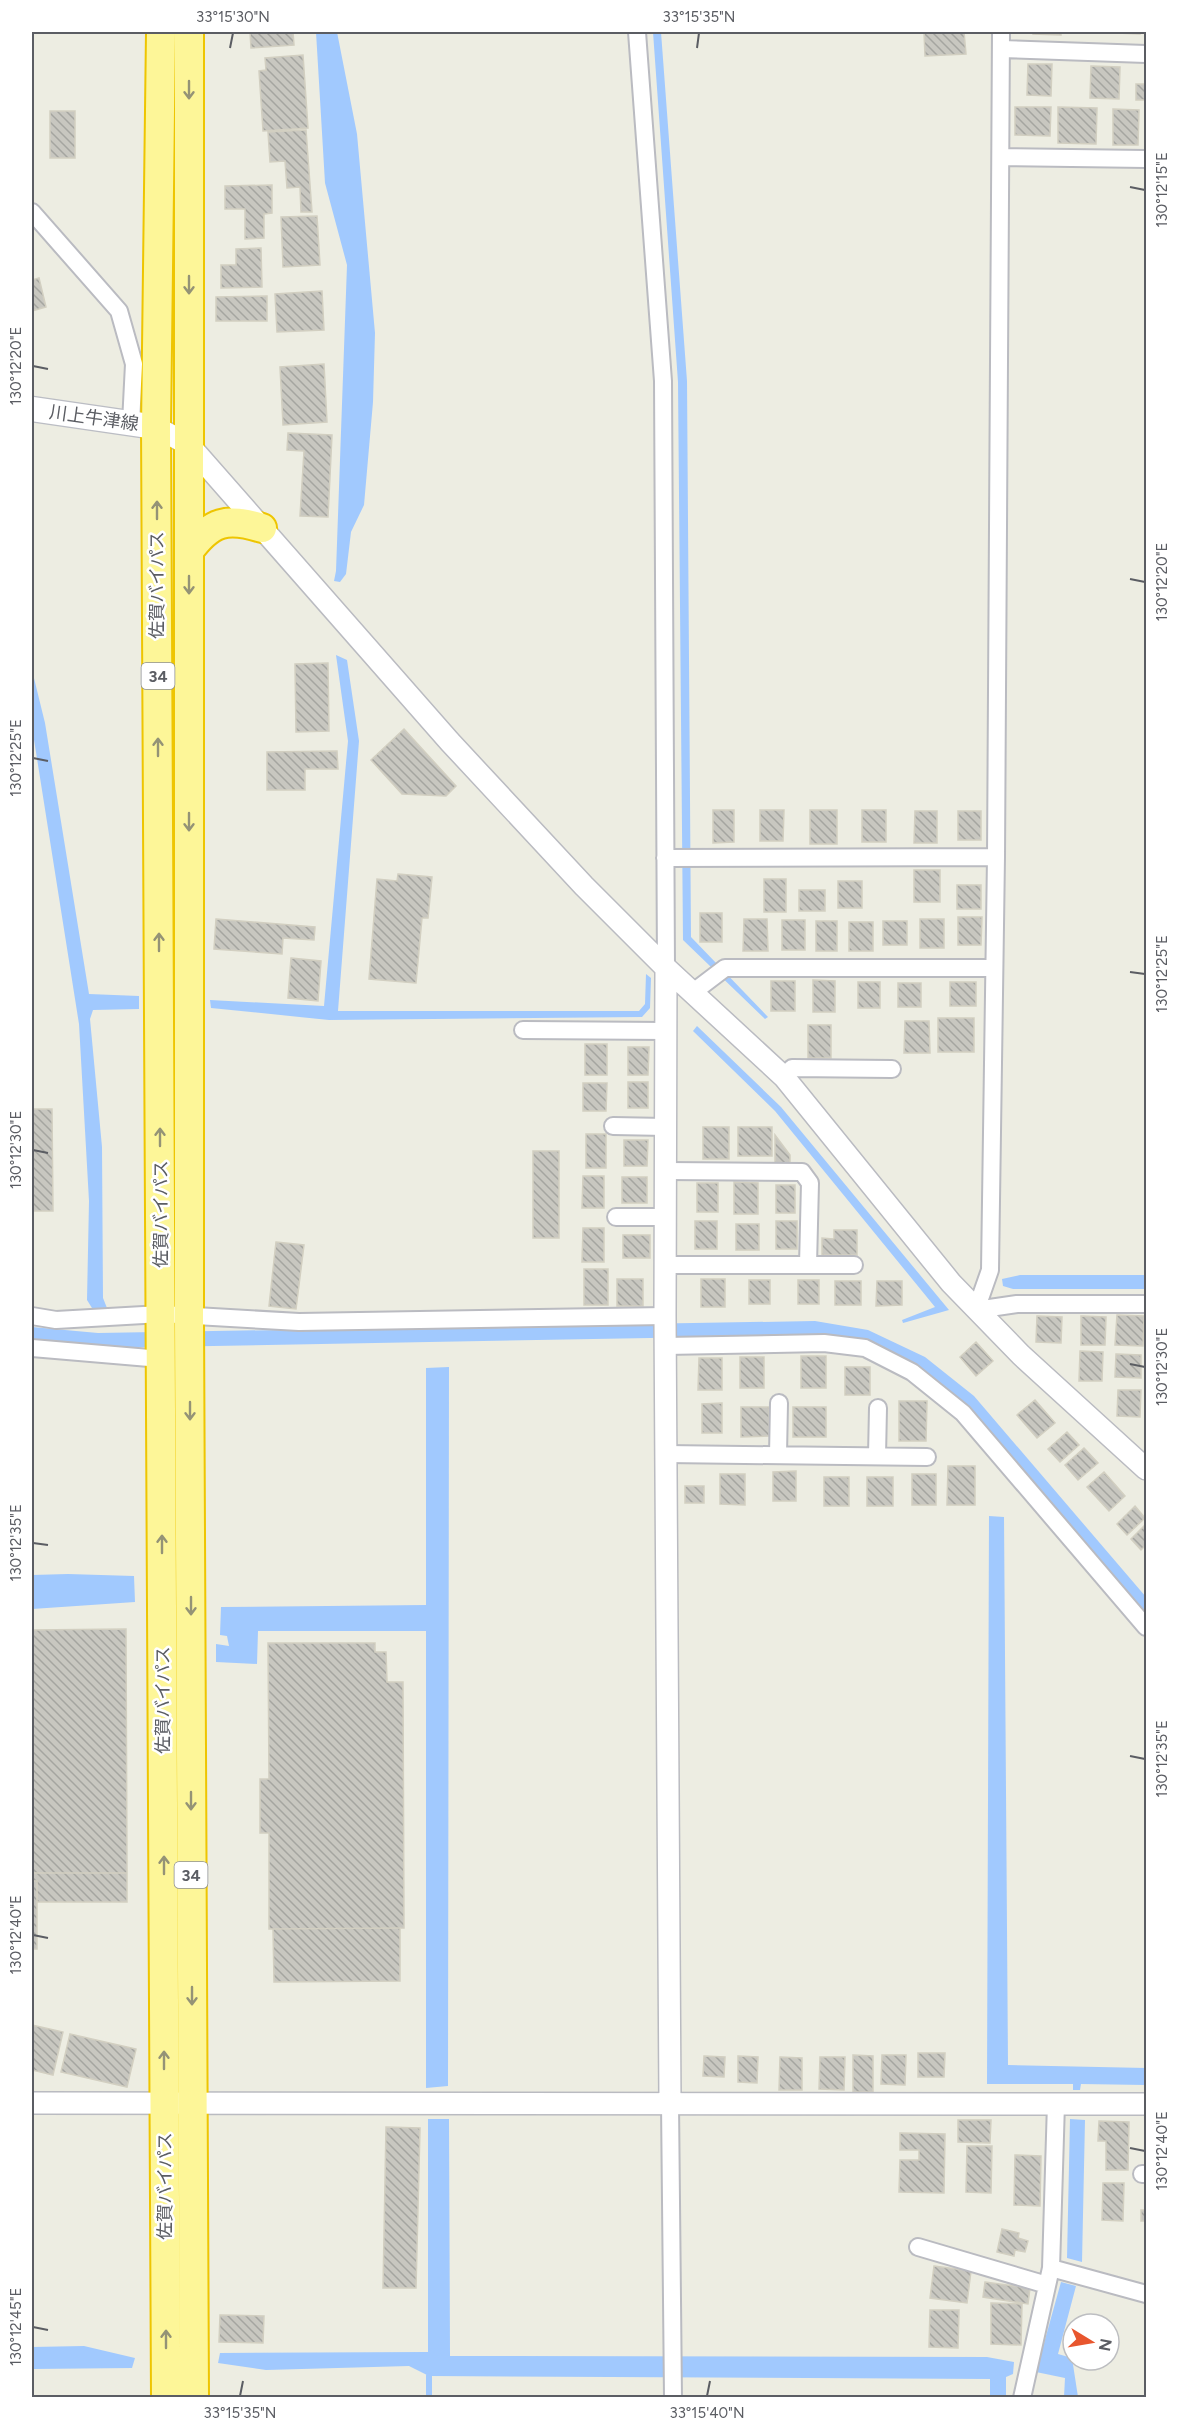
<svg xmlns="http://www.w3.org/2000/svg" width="1178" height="2429" font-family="Figtree,'Noto Sans JP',sans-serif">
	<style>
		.water { fill: #a1c9fe }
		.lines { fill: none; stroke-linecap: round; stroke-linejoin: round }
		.stream { stroke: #a1c9fe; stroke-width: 6 }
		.building { fill: url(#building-back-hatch); stroke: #d2cfc1; stroke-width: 1.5 }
		.minor-casing { stroke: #babbc1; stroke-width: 20 }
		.tertiary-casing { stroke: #babbc1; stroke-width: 24 }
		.secondary-casing { stroke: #bbbdc4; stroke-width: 27 }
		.trunk-casing { stroke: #eec501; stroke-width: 32 }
		.minor { stroke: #fff; stroke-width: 16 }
		.tertiary { stroke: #fff; stroke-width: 21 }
		.secondary { stroke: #fff; stroke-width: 24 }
		.trunk { stroke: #fdf698; stroke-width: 28 }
		.oneway { stroke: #949376 }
		.ticks { fill: none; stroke: #5b5d63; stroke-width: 2 }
		.labels { text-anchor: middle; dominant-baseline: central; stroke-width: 5; stroke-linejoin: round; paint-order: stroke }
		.shield { fill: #fff; stroke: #8c8e92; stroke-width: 1.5 }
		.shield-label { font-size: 16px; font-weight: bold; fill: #5b5d63 }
		.street-label { font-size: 18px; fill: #5b5d63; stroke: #fff }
		.neatline { fill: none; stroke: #5b5d63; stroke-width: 2 }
		.ticks-label { font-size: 15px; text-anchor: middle; fill: #5b5d63 }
	</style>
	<defs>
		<pattern id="building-back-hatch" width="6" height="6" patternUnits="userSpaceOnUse" patternTransform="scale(1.5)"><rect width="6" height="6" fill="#c8c7c0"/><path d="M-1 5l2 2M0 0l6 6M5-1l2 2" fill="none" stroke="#a5a5a0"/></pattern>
	</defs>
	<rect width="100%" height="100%" fill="#edede2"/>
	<!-- water -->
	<path class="water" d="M316 32H337L357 134 375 333 373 402 364 505 351 532 346 574 340 582 334 581 336 571 347 265 325 183Z
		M653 32H661L687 381 691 937 768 1017 765 1019 683 940 678 382Z
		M336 655 347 660 359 741 338 1011H639L645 1004 646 974 651 978 650 1008 642 1017 329 1020 211 1008 210 1000 324 1006 348 741Z
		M32 670 45 723 89 994 139 996V1009L93 1010 90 1019 102 1147 103 1298 107 1308H92L87 1300 89 1201 79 1024 32 727Z
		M697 1026 781 1107 949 1310 903 1323 902 1320 935 1307 775 1111 693 1031Z
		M1020 1275H1146V1289H1013L1003 1286 1002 1279Z
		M815 1321 868 1330 925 1357 974 1396 1146 1597V1615L915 1366 815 1335 98 1348 32 1340V1327L98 1333Z
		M449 1367 448 2086 426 2088V1631H258L257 1664 216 1662V1644L229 1646 227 1636 220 1635 221 1607 426 1605V1368Z
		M989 1516 1004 1517 1008 2065 1146 2068V2085L1081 2084 1080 2090H1073V2084H987Z
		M68 1574 134 1576 135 1602 32 1609V1575Z
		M428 2119H449L450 2356 987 2357 1014 2362 1013 2374 1006 2377V2398L990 2397V2379L429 2376 409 2366 266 2370 218 2363 220 2353 428 2352Z
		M1070 2119 1085 2120 1082 2262 1067 2258Z
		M1061 2282 1076 2286 1058 2354 1072 2358 1078 2397H1064L1065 2378 1036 2372Z
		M84 2346 135 2358 132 2368 32 2369V2347Z"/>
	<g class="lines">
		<!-- stream -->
		<path class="stream" d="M429 2376V2398"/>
	</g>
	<!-- building -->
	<path class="building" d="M250 32H293L294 45 251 48Z
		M924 32H964L966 54 925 56Z
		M1033 32H1061V35L1033 34Z
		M1117 32H1140V34L1117 33Z
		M303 55 308 128 263 131 259 71 266 70 265 58Z
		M1028 64H1052L1051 96 1027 95Z
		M1091 66 1120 67 1119 99 1090 98Z
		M1136 84H1146V100H1136Z
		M1015 107H1051L1050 136 1015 135Z
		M1058 107 1097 108 1096 144 1058 143Z
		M1113 109 1139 110 1138 145H1113Z
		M50 111H75V158H50Z
		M306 130 312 212H301L300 187 287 188 285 161 270 162 268 132Z
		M272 185V213L264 214V238L245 239V209H225V186Z
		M317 216 320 265 283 267 281 217Z
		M261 248 262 287 221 288V265H236V249Z
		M39 278 46 307 32 311V280Z
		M322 291 324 330 277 332 275 294Z
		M267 296V321H216V297Z
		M324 364 327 422 283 425 280 367Z
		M288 433 332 435 328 517 300 516 304 451 287 450Z
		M328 663 329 731 296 732 295 664Z
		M404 729 456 786 446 796 402 794 371 760Z
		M337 751 338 769H305V790H267V752Z
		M713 810H734V842L713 843Z
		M760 810H784L783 841H760Z
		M810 810H837V844H810Z
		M862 810H886V842H862Z
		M915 811H937V843H914Z
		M958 811H981V840H958Z
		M914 870H940V902H914Z
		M398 874 432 877 428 918H422L416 983 369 979 377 879 397 881Z
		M764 879H786V912H764Z
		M838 881H862V908H838Z
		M957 885H981V909H957Z
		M799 890H825V911H799Z
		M700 913H722V942H700Z
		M958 917H982L981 945H958Z
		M216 919 315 927 314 940 283 938 282 954 214 949Z
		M744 919H767L768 951H743Z
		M920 919H944V948H920Z
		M782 920H805V950H782Z
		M816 921H837V951H816Z
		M883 921H907V945H883Z
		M849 922H873V951H849Z
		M291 958 321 961 318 1001 288 998Z
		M813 980 835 981V1012H813Z
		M771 981H795V1011H771Z
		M858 982H880V1008H858Z
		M950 982H976V1006H950Z
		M898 983H921V1007H898Z
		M938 1018H974V1052H938Z
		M905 1021H929L930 1053H904Z
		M808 1025H831V1058H808Z
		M585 1044H607V1075H585Z
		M628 1047H649L648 1075H628Z
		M628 1082H648V1108H628Z
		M583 1083H607L606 1111H583Z
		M32 1109H52L53 1211H32Z
		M703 1127H729V1159H703Z
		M738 1127H772V1156H738Z
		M586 1134H606V1168H586Z
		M775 1135 790 1155V1163H775Z
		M624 1140H648L647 1166H624Z
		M533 1151H559V1238H533Z
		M583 1176H604V1208H582Z
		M622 1177H647V1203H622Z
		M734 1182 758 1183V1214H734Z
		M697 1183H718V1212H697Z
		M776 1185H795V1213H776Z
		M695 1221H717V1249H695Z
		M776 1221H797V1249H776Z
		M736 1224H759V1250H736Z
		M583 1228H604V1262H582Z
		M834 1230H857V1255H822V1238L834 1239Z
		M623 1235H650V1258H623Z
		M276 1242 304 1245 296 1309 269 1306Z
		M584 1269H608V1305H584Z
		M617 1279H643V1306H617Z
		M701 1279H725V1307H701Z
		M749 1280H770V1304H749Z
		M798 1280H819V1304H798Z
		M835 1281H861V1305H835Z
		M877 1281H902V1305L876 1306Z
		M1117 1315 1144 1316 1143 1346 1115 1345Z
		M1037 1316 1062 1317 1061 1343 1036 1342Z
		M1081 1316 1106 1317 1105 1345H1081Z
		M976 1342 993 1361 976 1376 960 1357Z
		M1080 1351 1103 1352 1102 1381H1079Z
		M1116 1354 1141 1355V1378L1115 1377Z
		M801 1356H826V1388H801Z
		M740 1357H764V1388H740Z
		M699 1358H722V1390H698Z
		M845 1367H870V1395H845Z
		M1118 1390H1141L1140 1417 1117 1416Z
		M1035 1400 1055 1423 1037 1438 1017 1415Z
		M899 1401H927L926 1441H899Z
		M722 1403V1433H702V1404Z
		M741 1407H769V1436L741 1437Z
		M793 1407H826V1437H793Z
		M1067 1432 1079 1445 1060 1462 1048 1449Z
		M1084 1448 1098 1463 1078 1480 1065 1465Z
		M948 1466H975V1505H947Z
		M796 1471V1501H773V1472Z
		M1104 1472 1125 1496 1109 1511 1087 1487Z
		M720 1474H745V1505L720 1504Z
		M912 1474H936V1505H912Z
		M824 1477H849V1506H824Z
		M867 1477H893V1506H867Z
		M685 1486H704V1503H685Z
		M1135 1506 1145 1518 1127 1535 1117 1524Z
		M1146 1524V1545L1141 1550 1131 1539Z
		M126 1629 127 1873H32V1630Z
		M268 1643H375V1652H386L387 1682H403L404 1928 269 1929V1833H260V1779H269Z
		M32 1873H127V1902H37V1881H32Z
		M32 1881H37V1949H32Z
		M400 1928V1981L274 1982 273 1929Z
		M32 2025 63 2032 53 2075 32 2070Z
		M70 2034 136 2049 127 2087 61 2072Z
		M918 2053H945L944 2077H918Z
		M853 2055 873 2056V2092H853Z
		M882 2055H906L905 2085 881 2084Z
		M704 2056 725 2057 724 2077 703 2076Z
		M738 2056 758 2057 757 2083 738 2082Z
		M780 2057 802 2058V2090H779Z
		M820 2057H845L844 2090 819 2089Z
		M958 2120H991L990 2143 958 2142Z
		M1099 2121 1129 2122 1128 2170H1106V2141H1098Z
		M386 2127 420 2128 416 2288H383Z
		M900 2133 945 2134 944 2193 899 2192 900 2160H919V2150H900Z
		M967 2146H992L991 2193 966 2192Z
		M1015 2155 1041 2156 1040 2206 1014 2205Z
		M1103 2183H1124L1123 2221 1102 2220Z
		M1141 2210H1146V2221H1141Z
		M1002 2229 1019 2233 1018 2238 1028 2241 1025 2252 1015 2250 1014 2256 997 2252Z
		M934 2266 971 2271 967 2303 930 2298Z
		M985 2282 1030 2288 1028 2304 983 2297Z
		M991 2303 1022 2304 1021 2345 991 2344Z
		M930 2310H959L958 2348 929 2347Z
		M220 2315 264 2316 263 2343 219 2342Z"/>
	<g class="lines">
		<defs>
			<path id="minor" d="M637 32 663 381 666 968
				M1001 32 996 857 990 1270 976 1310 1017 1304H1146
				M1001 49 1146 54
				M1001 157 1146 159
				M32 212 119 311 134 364 131 423
				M665 858 996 857
				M692 993 725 968H994
				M523 1030 667 1031
				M784 1077 792 1068 892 1069
				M613 1126 666 1127
				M666 1171 802 1172 810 1183 808 1265
				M616 1217H666
				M665 1265H854
				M32 1316 56 1320 161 1314 299 1322 665 1316
				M665 1346 824 1343 865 1348 912 1372 963 1413 1146 1627
				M32 1348 161 1359
				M666 1454 927 1457
				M778 1455 779 1403
				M877 1456 878 1408
				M670 2103 673 2398
				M1142 2174H1146
				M918 2247 1047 2285
				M1051 2268 1146 2294
				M1022 2398 1051 2268 1056 2103"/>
			<path id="tertiary" d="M156 427 189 445 450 742 584 886 666 968 784 1077 951 1283 1021 1355 1146 1469
				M666 968 665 1316 670 2103
				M32 2103 1146 2104"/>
			<path id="secondary" d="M32 409 156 427"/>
			<path id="trunk" d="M161 32 156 427 166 2398
				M189 32V1320L194 2398
				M189 551C211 521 227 517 262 528"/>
		</defs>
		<!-- minor casing -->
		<use href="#minor" class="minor-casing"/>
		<!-- tertiary casing -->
		<use href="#tertiary" class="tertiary-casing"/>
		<!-- secondary casing -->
		<use href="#secondary" class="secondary-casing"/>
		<!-- trunk casing -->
		<use href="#trunk" class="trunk-casing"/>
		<!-- minor -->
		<use href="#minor" class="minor"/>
		<!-- tertiary -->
		<use href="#tertiary" class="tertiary"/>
		<!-- secondary -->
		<use href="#secondary" class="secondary"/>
		<!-- trunk -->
		<use href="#trunk" class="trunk"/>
	</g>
	<!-- one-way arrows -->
	<defs><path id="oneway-shaft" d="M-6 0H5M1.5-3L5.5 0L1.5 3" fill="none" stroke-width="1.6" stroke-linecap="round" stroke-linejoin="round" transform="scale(1.5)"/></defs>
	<g class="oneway">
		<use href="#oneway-shaft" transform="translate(189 90) rotate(90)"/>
		<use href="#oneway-shaft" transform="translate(189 285) rotate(90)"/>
		<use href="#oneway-shaft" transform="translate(157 510) rotate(-90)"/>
		<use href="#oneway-shaft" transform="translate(189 585) rotate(90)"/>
		<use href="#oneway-shaft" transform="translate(158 747) rotate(-90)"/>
		<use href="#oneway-shaft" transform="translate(189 822) rotate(90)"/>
		<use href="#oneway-shaft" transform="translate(159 942) rotate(-90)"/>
		<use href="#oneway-shaft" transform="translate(160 1137) rotate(-90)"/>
		<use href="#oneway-shaft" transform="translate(190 1411) rotate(90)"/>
		<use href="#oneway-shaft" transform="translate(162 1544) rotate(-90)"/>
		<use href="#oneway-shaft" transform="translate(191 1606) rotate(90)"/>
		<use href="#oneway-shaft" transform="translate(191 1801) rotate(90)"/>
		<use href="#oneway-shaft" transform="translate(164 1865) rotate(-90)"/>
		<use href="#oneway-shaft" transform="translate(192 1996) rotate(90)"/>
		<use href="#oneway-shaft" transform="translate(164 2060) rotate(-90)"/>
		<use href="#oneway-shaft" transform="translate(166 2339) rotate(-90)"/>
	</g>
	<!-- ticks -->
	<path class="ticks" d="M230 48 233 33M697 48 699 33M1130 187 1145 190M33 366 48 369M1130 579 1145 582M33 758 48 761M1130 972 1145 974M33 1150 48 1153M1130 1364 1145 1367M33 1543 48 1545M1130 1756 1145 1759M33 1935 48 1938M1130 2148 1145 2151M33 2327 48 2330M240 2396 243 2381M707 2396 710 2381"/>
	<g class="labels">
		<!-- shield labels -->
		<g class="shield">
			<rect x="141.5" y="663" width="33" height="26" rx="4.5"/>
			<rect x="174.5" y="1862" width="33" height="26" rx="4.5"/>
		</g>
		<g class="shield-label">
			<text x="158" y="676">34</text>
			<text x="191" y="1875">34</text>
		</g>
		<!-- street labels -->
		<g class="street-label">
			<text transform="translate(94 418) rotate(8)">川上牛津線</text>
			<text transform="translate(157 585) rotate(-90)">佐賀バイパス</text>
			<text transform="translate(161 1214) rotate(-90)">佐賀バイパス</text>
			<text transform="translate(163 1700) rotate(-90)">佐賀バイパス</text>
			<text transform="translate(165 2186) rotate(-90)">佐賀バイパス</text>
		</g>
	</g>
	<!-- border -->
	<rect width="1178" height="2429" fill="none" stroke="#ffffff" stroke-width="66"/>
	<!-- north arrow -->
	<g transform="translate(1091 2342) rotate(101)"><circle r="28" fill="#ffffff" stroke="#bdbec1" stroke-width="1.5"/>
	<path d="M0-4.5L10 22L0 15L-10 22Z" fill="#e8562e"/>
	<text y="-9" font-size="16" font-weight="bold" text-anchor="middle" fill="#5b5d63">N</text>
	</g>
	<rect x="33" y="33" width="1112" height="2363" class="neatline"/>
	<g class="ticks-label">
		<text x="233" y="22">33°15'30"N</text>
		<text x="699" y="22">33°15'35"N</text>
		<text transform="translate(1162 190) rotate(-90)" y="5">130°12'15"E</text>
		<text transform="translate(16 366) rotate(-90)" y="5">130°12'20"E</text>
		<text transform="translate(1162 582) rotate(-90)" y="5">130°12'20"E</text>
		<text transform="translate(16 758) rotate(-90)" y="5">130°12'25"E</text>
		<text transform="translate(1162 974) rotate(-90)" y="5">130°12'25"E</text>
		<text transform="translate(16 1150) rotate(-90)" y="5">130°12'30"E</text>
		<text transform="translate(1162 1367) rotate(-90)" y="5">130°12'30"E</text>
		<text transform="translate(16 1543) rotate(-90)" y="5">130°12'35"E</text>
		<text transform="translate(1162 1759) rotate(-90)" y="5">130°12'35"E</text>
		<text transform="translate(16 1935) rotate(-90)" y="5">130°12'40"E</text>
		<text transform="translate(1162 2151) rotate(-90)" y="5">130°12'40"E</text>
		<text transform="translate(16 2327) rotate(-90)" y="5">130°12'45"E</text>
		<text x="240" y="2418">33°15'35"N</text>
		<text x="707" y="2418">33°15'40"N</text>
	</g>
</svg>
